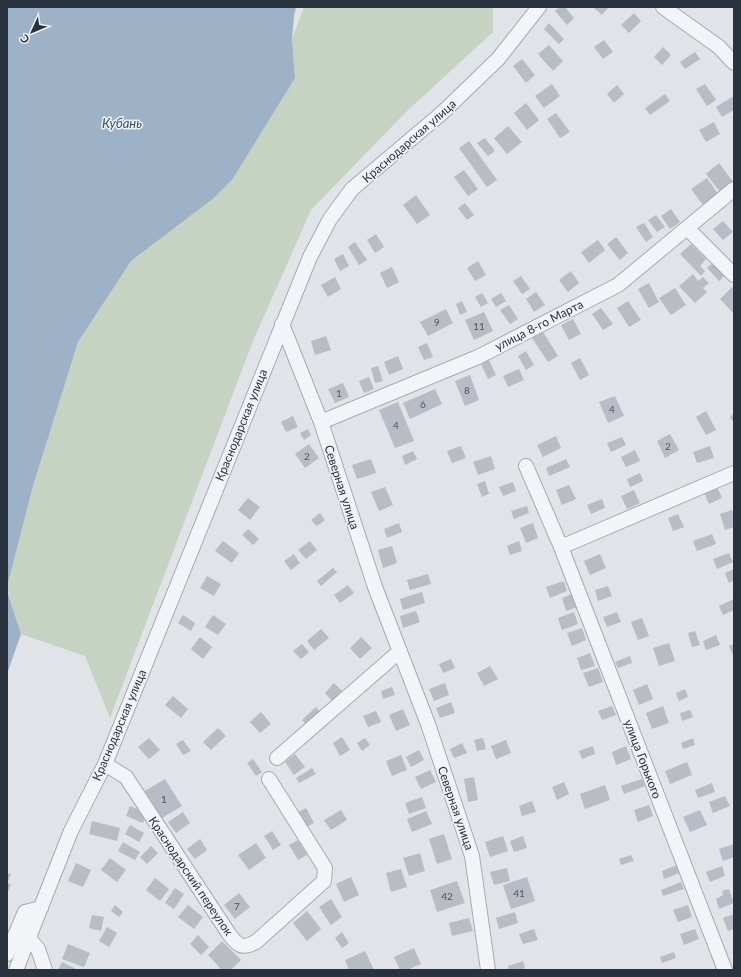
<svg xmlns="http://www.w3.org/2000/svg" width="741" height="977" font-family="Lato,sans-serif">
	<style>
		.green { fill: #c6d2c2 }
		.water { fill: #9db1c7 }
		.building { fill: #b8bcc5 }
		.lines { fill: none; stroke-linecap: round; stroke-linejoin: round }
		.minor-casing { stroke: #a6aab2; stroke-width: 16 }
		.minor { stroke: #f3f4f7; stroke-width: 14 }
		.labels { text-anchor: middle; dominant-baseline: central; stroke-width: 3; stroke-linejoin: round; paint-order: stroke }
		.number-label { font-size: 10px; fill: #4e5460 }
		.street-label { font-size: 12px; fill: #2a313f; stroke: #eff2f6 }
		.water-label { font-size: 13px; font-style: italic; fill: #364f71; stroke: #eff2f6 }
	</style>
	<rect width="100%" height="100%" fill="#e0e3e8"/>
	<!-- green -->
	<path class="green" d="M304 7H493V32L405 113 311 210 253 341 110 718 85 656 21 634 7 587 33 486 78 342 131 261 214 198 232 180 295 78 292 39Z"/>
	<!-- water -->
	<path class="water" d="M7 7H296L294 16 292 39 295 78 232 180 214 198 131 261 78 342 33 486 7 587Z
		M7 590 21 634 7 674Z"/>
	<!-- building -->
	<path class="building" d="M560 7H565L574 18 567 25 555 11Z
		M593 7H609L602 15Z
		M634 13 641 21 629 33 621 25Z
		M549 23 564 39 559 44 544 29Z
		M604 40 613 52 603 59 594 47Z
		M549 45 563 61 553 71 538 54Z
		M663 47 671 55 662 65 654 57Z
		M695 52 700 59 685 69 680 62Z
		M522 59 535 75 526 83 513 66Z
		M552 84 560 96 544 108 535 96Z
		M705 84 716 100 707 106 696 89Z
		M617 85 624 94 614 103 607 94Z
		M665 94 670 101 650 115 645 108Z
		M734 96V110L722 117 716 107Z
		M526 103 539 120 527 130 514 113Z
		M556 113 570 132 560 138 547 119Z
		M714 122 720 134 706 142 699 130Z
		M508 126 522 142 507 154 494 138Z
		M485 138 495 151 488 156 477 143Z
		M469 141 497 180 487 187 459 148Z
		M719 163 734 183 721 193 706 174Z
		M464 170 478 189 468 196 454 177Z
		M707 178 718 194 703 205 691 189Z
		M416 195 430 215 417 224 403 205Z
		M465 203 474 215 467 220 458 208Z
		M671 209 680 222 670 229 661 216Z
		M656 215 665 227 657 232 648 220Z
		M723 221 733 232 723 240 713 229Z
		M644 223 653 237 646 242 636 227Z
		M376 234 384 247 375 253 367 240Z
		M616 237 628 253 620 260 607 244Z
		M598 240 605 250 589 263 581 252Z
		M355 242 367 260 359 265 348 247Z
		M691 244 706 259 700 266 705 271 701 276 680 254Z
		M343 254 349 266 340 271 334 259Z
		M478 261 486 275 475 281 467 268Z
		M714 262 725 275 719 281 707 268Z
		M392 267 399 282 387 288 380 273Z
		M571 271 579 283 568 292 559 280Z
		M693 274 698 281 703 277 709 283 703 288 707 292 695 303 679 286Z
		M521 276 530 289 522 294 513 281Z
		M335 277 341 289 328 297 321 285Z
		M649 283 659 302 649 308 638 289Z
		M732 287 734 289V314L720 299Z
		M675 288 686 305 671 315 659 298Z
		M536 292 545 305 534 312 526 299Z
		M482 293 488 303 481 307 475 297Z
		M501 293 506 301 496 307 491 299Z
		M462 301 467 312 460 315 456 304Z
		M628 301 641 320 629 327 617 308Z
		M509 305 518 319 510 324 500 310Z
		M601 308 613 324 603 330 592 314Z
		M446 309 453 323 428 336 420 322Z
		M484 312 493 331 474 340 465 320Z
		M573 319 581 334 569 340 561 325Z
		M543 332 558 356 548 362 532 338Z
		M326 336 331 350 315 355 311 341Z
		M427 343 433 357 424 360 418 347Z
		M526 351 534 365 526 370 518 356Z
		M398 356 403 369 389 375 384 362Z
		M488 358 496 375 488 379 480 362Z
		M580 358 589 375 580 380 571 363Z
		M378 366 383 381 375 383 371 368Z
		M519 369 524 380 508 387 503 376Z
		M470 375 479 400 465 406 455 381Z
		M369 377 374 389 364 393 359 381Z
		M343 383 349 397 335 403 328 389Z
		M435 389 442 404 410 419 403 403Z
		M615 396 624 416 608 423 599 402Z
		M398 402 414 441 395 448 379 410Z
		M706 411 716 430 706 435 696 417Z
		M734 414V423L730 417Z
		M293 416 298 427 286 432 281 422Z
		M308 429 311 435 304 440 300 433Z
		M670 434 679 450 665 458 657 441Z
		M556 436 561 448 543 457 537 445Z
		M622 437 626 445 611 452 607 443Z
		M309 444 319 458 305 468 295 454Z
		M461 446 466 458 452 463 447 451Z
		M710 446 714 458 697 463 693 452Z
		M635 450 640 461 626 467 621 457Z
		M413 451 417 459 405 465 402 456Z
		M491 456 495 469 478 475 473 462Z
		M371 459 376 473 357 479 352 465Z
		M566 459 570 467 549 476 546 468Z
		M640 473 643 481 630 487 627 479Z
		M485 481 489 494 482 497 477 484Z
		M513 482 516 491 503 496 499 487Z
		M569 485 576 499 562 505 556 490Z
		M385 487 393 505 379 511 371 492Z
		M717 487 722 498 709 504 704 492Z
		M634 490 640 503 627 509 621 496Z
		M248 498 260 507 250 520 238 510Z
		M602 499 605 508 591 514 587 505Z
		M527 506 529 513 514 519 511 511Z
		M732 510 734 518V527L725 530 720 514Z
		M320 513 325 520 317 526 311 520Z
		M678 514 684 527 673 531 668 518Z
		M399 523 402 532 387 538 384 529Z
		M533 523 538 538 526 543 520 528Z
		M248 529 259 539 253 545 242 535Z
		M712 534 716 544 697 551 693 541Z
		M223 541 239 553 232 563 215 551Z
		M310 541 317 550 306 559 298 550Z
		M519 541 522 551 510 555 507 546Z
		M392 546 397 563 383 568 378 550Z
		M729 553 733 562 717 569 713 559Z
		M294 554 300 563 291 570 284 561Z
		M600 554 606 568 590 575 584 561Z
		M333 568 337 572 321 586 317 581Z
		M734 569V580L729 583 725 573Z
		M428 574 431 584 410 590 407 580Z
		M207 576 221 584 214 596 200 588Z
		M564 581 567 591 550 598 546 587Z
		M348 585 354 593 340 603 334 595Z
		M608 586 612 596 598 601 595 590Z
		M422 592 425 603 403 610 400 599Z
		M572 594 577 607 566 611 562 598Z
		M734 599V610L723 615 719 606Z
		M416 611 420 622 403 628 400 616Z
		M574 612 578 624 562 630 558 618Z
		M617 612 621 622 607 627 603 617Z
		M183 615 195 623 191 631 178 623Z
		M213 615 226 624 218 635 205 627Z
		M642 618 649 636 638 640 631 622Z
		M582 628 586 640 572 646 567 633Z
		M321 629 329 638 314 650 307 641Z
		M695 631 700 645 692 647 688 633Z
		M716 635 720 645 706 650 703 641Z
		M200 637 212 647 203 659 191 649Z
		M361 637 372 648 360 659 350 648Z
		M669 643 675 661 659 666 653 648Z
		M302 644 309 652 301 659 293 651Z
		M734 644V658L729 646Z
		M590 653 595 666 581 670 577 658Z
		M630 656 632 663 618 668 615 662Z
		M451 659 455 668 443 673 439 664Z
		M490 666 498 679 484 686 477 673Z
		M598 668 603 682 589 687 583 673Z
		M334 683 343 692 333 702 325 693Z
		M445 683 449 695 434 701 429 689Z
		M647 684 653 699 639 705 633 690Z
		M392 687 395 695 383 699 381 691Z
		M685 689 688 697 679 701 676 693Z
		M173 696 188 709 181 718 165 705Z
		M451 702 455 713 440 718 436 708Z
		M612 706 616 715 602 720 598 711Z
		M663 706 669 723 652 729 646 713Z
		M316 707 322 714 308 727 302 720Z
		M403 709 410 725 396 731 389 715Z
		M690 710 693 717 682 721 680 713Z
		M376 711 381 722 368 727 363 716Z
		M261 712 271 724 260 733 250 722Z
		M218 728 226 736 211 750 203 742Z
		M342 737 350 750 340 756 333 743Z
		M149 738 160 750 149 759 138 747Z
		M365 738 370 745 362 751 357 743Z
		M483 738 486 749 477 751 474 740Z
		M693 738 695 745 683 749 681 743Z
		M183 740 191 751 183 755 176 744Z
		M506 740 511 753 496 759 491 746Z
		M462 743 467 753 454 758 450 749Z
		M593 746 595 754 582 759 579 751Z
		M626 746 631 759 616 765 612 752Z
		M419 750 424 760 411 767 406 757Z
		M295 754 305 767 294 775 285 762Z
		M401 755 407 770 392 776 386 761Z
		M253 759 262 772 256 776 247 763Z
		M687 762 692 775 670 784 665 771Z
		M312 768 316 774 299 783 296 778Z
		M430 770 436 782 421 789 415 777Z
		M474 777 478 800 468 802 464 779Z
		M165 779 182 806 162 818 145 791Z
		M642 779 645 786 624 794 621 786Z
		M564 782 569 794 557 800 552 787Z
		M712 783 715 792 698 798 695 790Z
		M605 785 610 800 585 809 580 794Z
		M725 796 730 806 713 813 709 802Z
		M422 797 426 808 409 814 405 803Z
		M532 801 536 812 522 816 519 806Z
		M649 805 653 816 638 822 634 810Z
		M130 806 147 813 143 823 126 816Z
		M306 808 314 823 301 830 293 815Z
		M341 810 347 820 331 830 324 820Z
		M700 810 707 825 690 832 683 817Z
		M426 811 432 824 412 832 407 819Z
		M183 812 190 823 176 833 168 822Z
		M92 821 120 828 117 841 89 834Z
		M130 825 144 833 139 842 125 834Z
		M272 831 281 845 273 850 264 836Z
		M444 834 452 859 437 864 429 839Z
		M503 836 508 851 490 857 485 842Z
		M523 836 527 848 514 852 510 841Z
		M200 839 207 850 195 859 187 849Z
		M298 840 307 855 298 860 289 845Z
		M123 842 140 852 135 860 118 851Z
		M256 843 266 858 249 870 238 855Z
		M734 844V857L723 861 719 849Z
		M151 846 158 853 147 864 140 857Z
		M420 853 425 871 409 876 403 858Z
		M631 855 634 861 621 865 619 859Z
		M110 858 126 870 117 882 101 870Z
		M76 863 91 870 83 887 68 881Z
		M677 865 680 873 664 879 662 871Z
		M722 866 725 876 710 882 706 872Z
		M507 868 510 881 494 885 490 872Z
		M401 869 407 887 391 892 386 873Z
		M7 873 11 874 7 883 11 884 7 894Z
		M351 877 359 895 344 902 336 884Z
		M527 877 535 901 511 909 503 885Z
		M155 878 169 889 160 901 146 890Z
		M457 881 465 903 437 912 430 890Z
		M681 882 684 889 663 896 661 890Z
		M175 888 184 894 174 909 165 903Z
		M729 889 734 903 719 909 716 899 723 895 722 891Z
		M239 893 250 907 235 919 224 905Z
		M331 899 342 917 331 925 319 907Z
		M115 905 123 912 119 917 111 911Z
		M188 905 203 917 194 929 178 917Z
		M688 905 692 917 678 922 673 910Z
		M307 911 321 929 307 941 293 923Z
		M515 912 518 923 499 929 496 918Z
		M734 914V929L728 931 723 918Z
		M92 915 104 917 101 931 89 928Z
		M469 918 473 931 452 936 449 923Z
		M107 927 117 933 109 947 99 941Z
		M534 929 538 940 523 944 519 934Z
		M695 929 699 939 684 945 680 934Z
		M342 932 349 943 342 948 335 938Z
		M198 935 209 947 201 955 190 944Z
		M222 941 241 960 231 970H222L208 955Z
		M68 944 90 953 84 967 62 959Z
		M414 948 421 964 407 970H400L394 957Z
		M365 951 374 970H349L345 960Z
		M674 952 676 958 662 963 660 957Z
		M523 961 525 968 518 970H509L508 966Z
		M62 962 78 970H58Z"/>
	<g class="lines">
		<defs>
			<path id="minor" d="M663 7 719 47 734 63
				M687 228 734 275
				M282 324 321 422 375 587 428 724 472 856 488 970
				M321 422 478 357 618 285 734 189
				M526 466 561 547 725 970
				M561 547 734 473
				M277 758 400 651
				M105 764 126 777 229 934C238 946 243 950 257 941L324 881 325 868 269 779
				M29 938 38 949 45 970
				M7 954 25 912 41 908
				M16 970 71 831 105 764 310 257 330 219 352 189 442 113 498 59 539 7"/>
		</defs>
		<!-- minor casing -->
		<use href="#minor" class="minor-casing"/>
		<!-- minor -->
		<use href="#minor" class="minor"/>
	</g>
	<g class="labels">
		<!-- number labels -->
		<g class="number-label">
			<text x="437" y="322">9</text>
			<text x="479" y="326">11</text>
			<text x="467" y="390">8</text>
			<text x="339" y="393">1</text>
			<text x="423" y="404">6</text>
			<text x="612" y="409">4</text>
			<text x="396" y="425">4</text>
			<text x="668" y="446">2</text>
			<text x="307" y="456">2</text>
			<text x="164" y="799">1</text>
			<text x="519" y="893">41</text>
			<text x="447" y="896">42</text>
			<text x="237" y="906">7</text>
		</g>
		<!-- street labels -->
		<g class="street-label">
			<text transform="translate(409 141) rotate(-41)">Краснодарская улица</text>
			<text transform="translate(539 325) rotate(-27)">улица 8-го Марта</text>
			<text transform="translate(241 425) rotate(-68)">Краснодарская улица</text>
			<text transform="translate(342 487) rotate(72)">Северная улица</text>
			<text transform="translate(119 725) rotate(-67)">Краснодарская улица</text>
			<text transform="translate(643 759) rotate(69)">улица Горького</text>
			<text transform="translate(456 808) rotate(71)">Северная улица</text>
			<text transform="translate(191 876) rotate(56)">Краснодарский переулок</text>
		</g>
		<!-- water labels -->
		<g class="water-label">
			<text x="122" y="123">Кубань</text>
		</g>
	</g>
	<!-- border -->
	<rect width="741" height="977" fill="none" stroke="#2a313f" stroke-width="16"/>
	<!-- north arrow -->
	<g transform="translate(32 32) rotate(226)" stroke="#eff2f6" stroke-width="3" paint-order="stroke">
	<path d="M0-3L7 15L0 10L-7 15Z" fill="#2a313f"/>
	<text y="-6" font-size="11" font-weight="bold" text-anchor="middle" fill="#2a313f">С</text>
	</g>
</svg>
